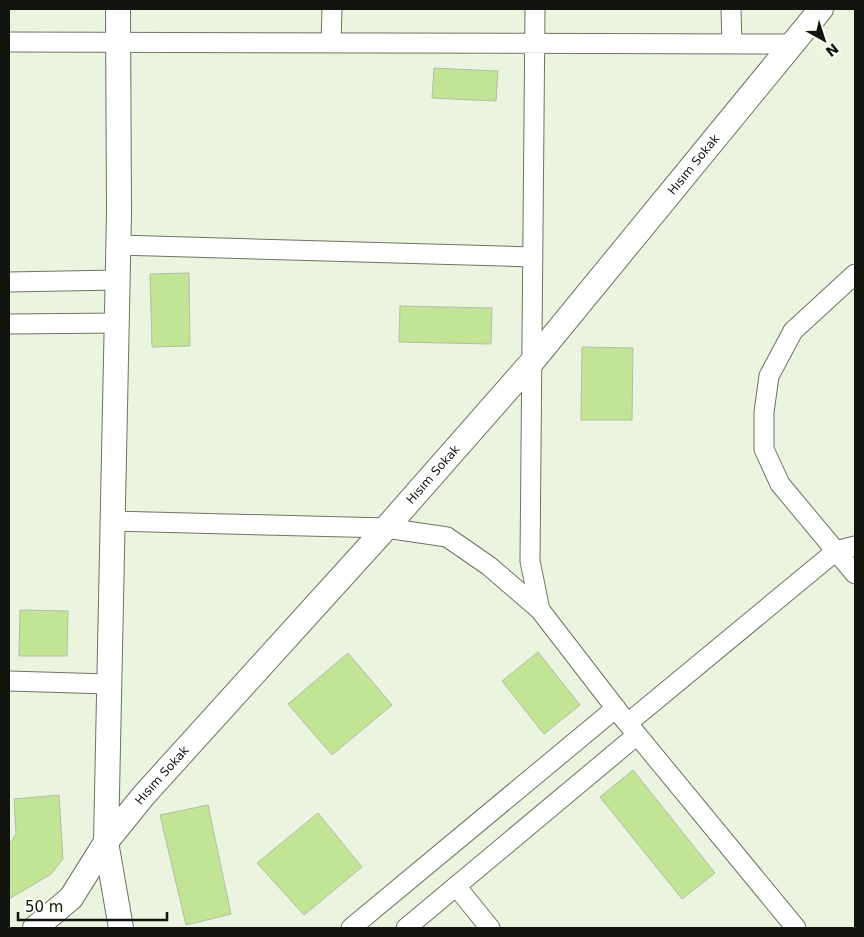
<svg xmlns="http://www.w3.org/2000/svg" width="864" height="937" font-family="'DejaVu Sans',sans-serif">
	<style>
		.building { fill: #c1e495; stroke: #b3bda8 }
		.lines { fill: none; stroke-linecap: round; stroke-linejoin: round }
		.minor-casing { stroke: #6c7562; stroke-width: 21 }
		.tertiary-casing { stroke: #6c7562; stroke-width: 26 }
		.minor { stroke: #fff; stroke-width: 19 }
		.tertiary { stroke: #fff; stroke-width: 24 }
		.labels { text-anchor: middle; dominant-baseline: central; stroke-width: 5; stroke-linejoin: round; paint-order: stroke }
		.street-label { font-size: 12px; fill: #11140d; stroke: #fafff6 }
	</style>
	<rect width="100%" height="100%" fill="#eaf4de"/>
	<!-- building -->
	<path class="building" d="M434 68 498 71 496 101 432 98Z
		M189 273 190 346 152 347 150 274Z
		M400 306 492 308 491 344 399 342Z
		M582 347 633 348 632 420H581Z
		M20 610 68 611 67 656H19Z
		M538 652 580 705 544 734 502 681Z
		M348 653 392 705 332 755 288 704Z
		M633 770 715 873 682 899 600 797Z
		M59 795 63 859 51 874 9 899V845L16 834 14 799Z
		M208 805 231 914 186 925 160 815Z
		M318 813 362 867 304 915 257 863Z"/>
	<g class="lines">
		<defs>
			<path id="minor" d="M535 9 530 561 540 610 624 719 796 928
				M731 9 732 44
				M9 42 792 44
				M331 43 332 9
				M118 245 533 257
				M855 274 793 331 769 376 764 412V449L780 484 855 574
				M9 282 118 280
				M9 324 117 323
				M112 521 386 528 447 537 489 566 540 610
				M9 681 108 684
				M628 723 836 551 855 546
				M456 886 490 928
				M351 928 616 708
				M406 928 637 735"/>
			<g id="tertiary">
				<path d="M118 9 119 214 106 842 121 928"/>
				<path id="s1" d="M35 928 71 898 106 842 144 795 386 528 531 363 821 9"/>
			</g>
		</defs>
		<!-- minor casing -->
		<use href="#minor" class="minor-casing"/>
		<!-- tertiary casing -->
		<use href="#tertiary" class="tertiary-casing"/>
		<!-- minor -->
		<use href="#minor" class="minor"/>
		<!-- tertiary -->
		<use href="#tertiary" class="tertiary"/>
	</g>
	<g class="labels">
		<!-- street labels -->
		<g class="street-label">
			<text stroke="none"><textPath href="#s1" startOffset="1010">Hısım Sokak</textPath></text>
			<text stroke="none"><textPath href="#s1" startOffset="605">Hısım Sokak</textPath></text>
			<text stroke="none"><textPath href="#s1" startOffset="200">Hısım Sokak</textPath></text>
		</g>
	</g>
	<!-- border -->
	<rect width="864" height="937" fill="none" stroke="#11140d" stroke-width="20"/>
	<!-- north arrow -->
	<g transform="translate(824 40) rotate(141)" stroke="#fafff6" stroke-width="4" paint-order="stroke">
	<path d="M0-4L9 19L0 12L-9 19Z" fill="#11140d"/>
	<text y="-8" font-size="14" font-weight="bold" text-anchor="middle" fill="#11140d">N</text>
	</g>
	<!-- scale -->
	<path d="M18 912v8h149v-8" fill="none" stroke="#11140d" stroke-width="2.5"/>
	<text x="25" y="912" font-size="15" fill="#11140d" stroke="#fafff6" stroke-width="4" paint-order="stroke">50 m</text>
</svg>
